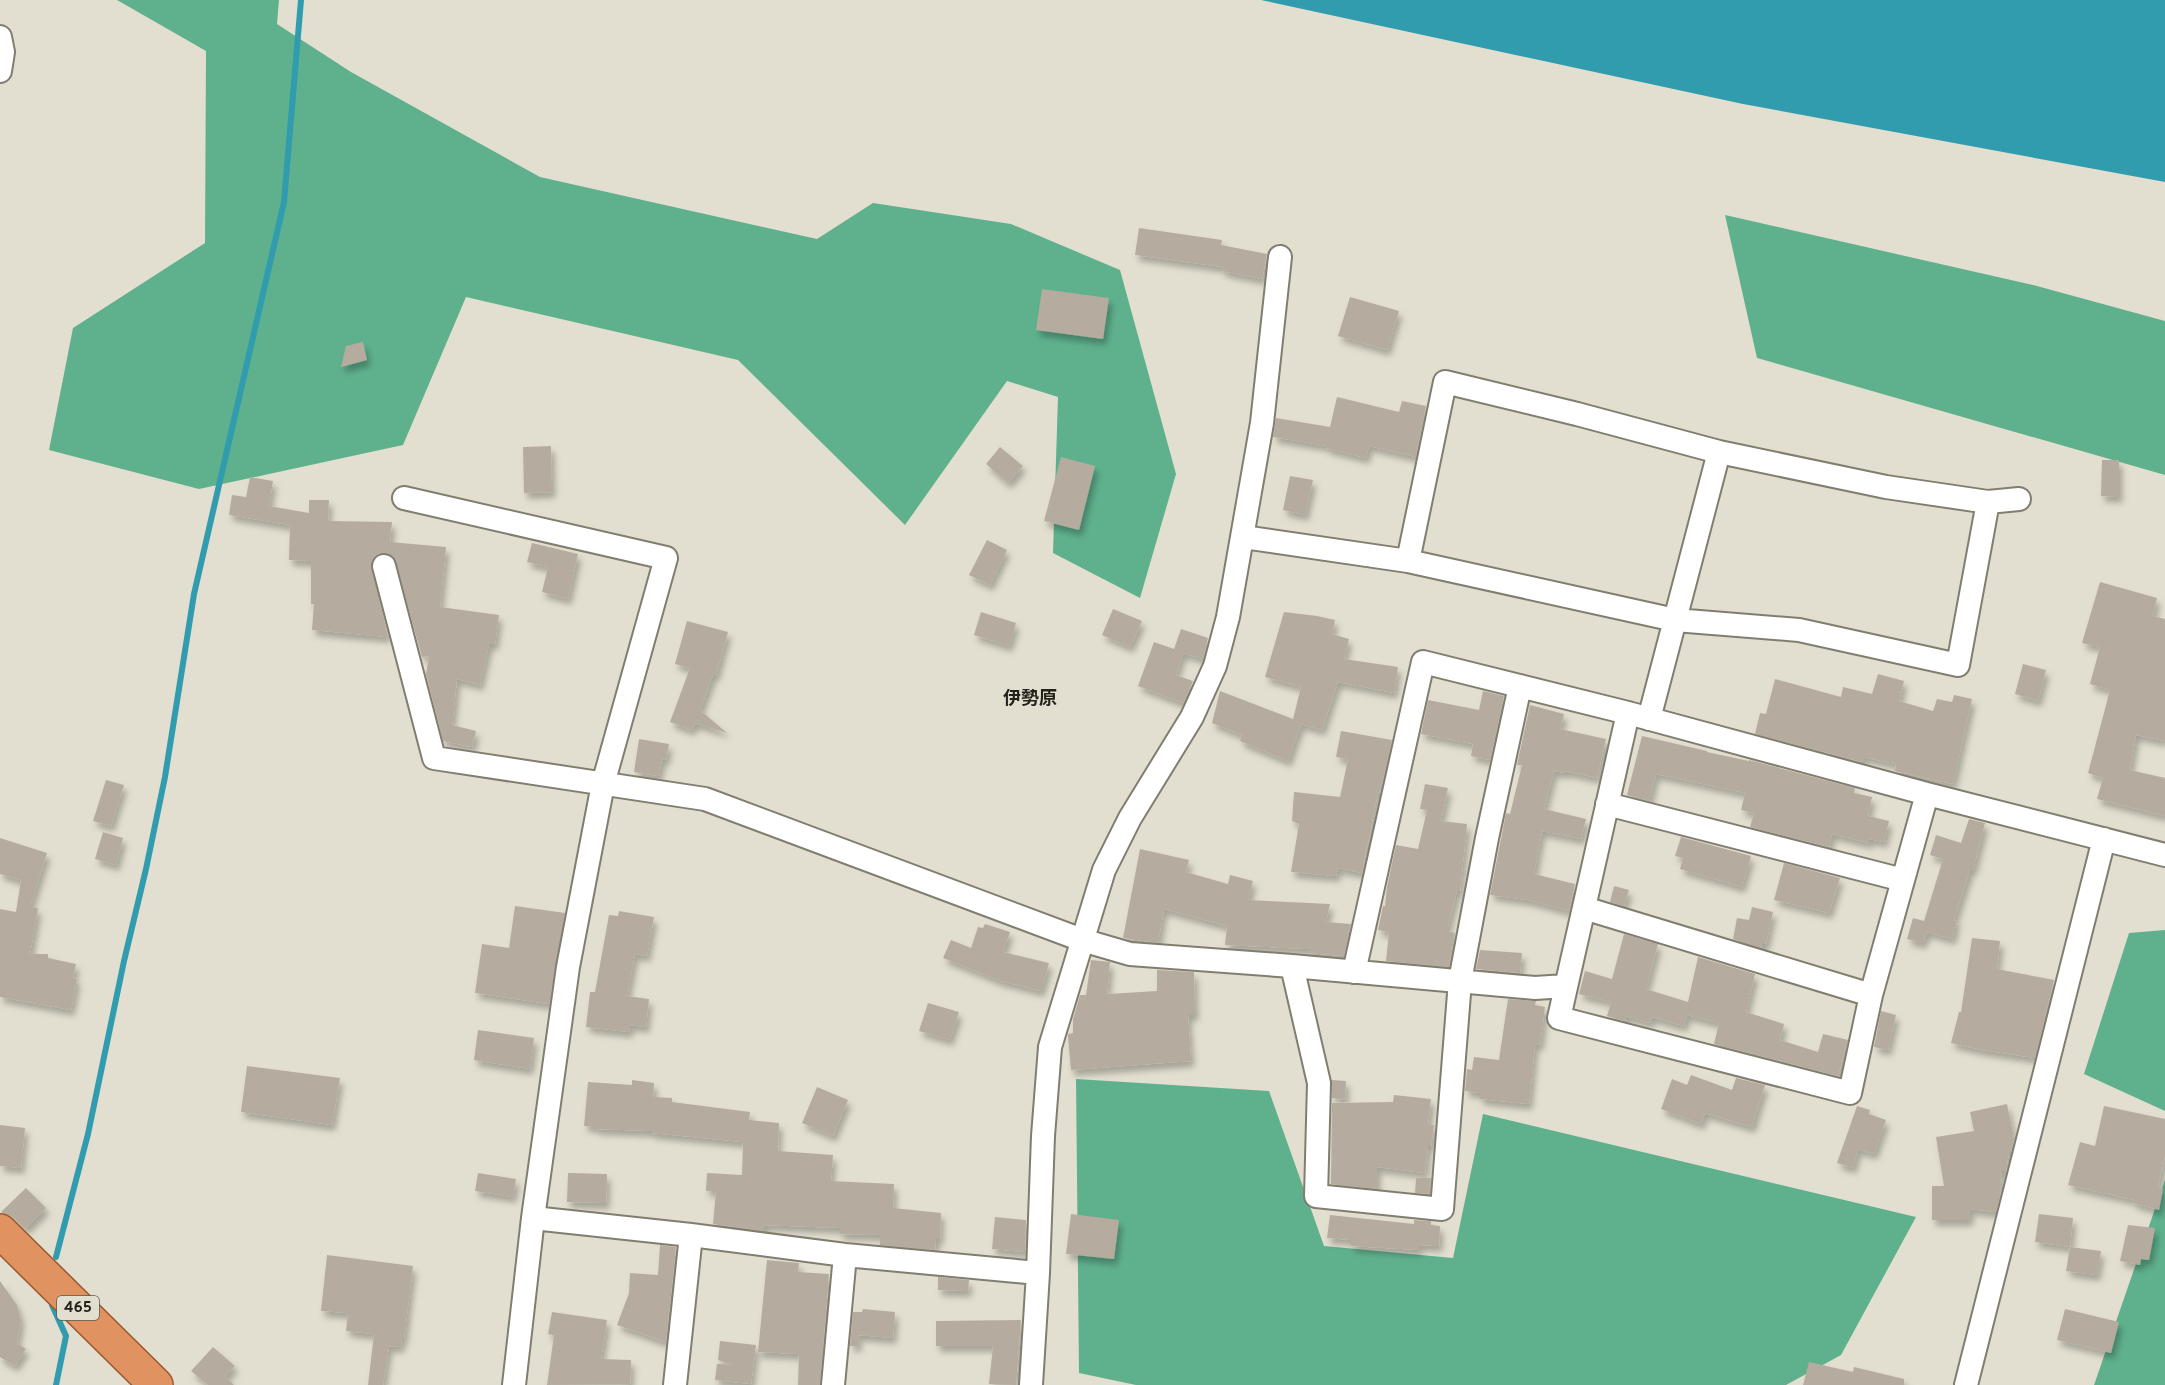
<svg xmlns="http://www.w3.org/2000/svg" width="2165" height="1385" font-family="Overpass,'Noto Sans JP',sans-serif">
	<style>
		.forest { fill: #5fb18d }
		.water { fill: #309cad }
		.lines { fill: none; stroke-linecap: round; stroke-linejoin: round }
		.stream { stroke: #309cad; stroke-width: 6 }
		.building { fill: #b5ac9f; filter: url(#shadow) }
		.minor-casing { stroke: #817d6f; stroke-width: 26 }
		.trunk-casing { stroke: #99592e; stroke-width: 36 }
		.minor { stroke: #fff; stroke-width: 22 }
		.trunk { stroke: #e09260; stroke-width: 33 }
		.labels { text-anchor: middle; dominant-baseline: central; stroke-width: 6; stroke-linejoin: round; paint-order: stroke }
		.shield { fill: #e3dfd0; stroke: #5c5a51; stroke-width: 1.5 }
		.shield-label { font-size: 15px; font-weight: bold; fill: #22211b }
		.neighbourhood-label { font-size: 18px; font-weight: bold; fill: #22211b; stroke: #e3dfd0 }
	</style>
	<defs>
		<filter id="shadow"><feDropShadow dx="3.5" dy="6" stdDeviation="3" flood-color="#0004"/></filter>
	</defs>
	<rect width="100%" height="100%" fill="#e3dfd0"/>
	<!-- forest -->
	<path class="forest" d="M117 0H279L277 24 351 72 540 177 817 239 873 203 1011 224 1120 270 1176 474 1140 598 1053 553 1058 397 1007 381 905 525 738 360 466 297 403 445 199 489 49 450 73 328 205 243 206 51Z
		M1725 215 2037 286 2165 321V475L1757 358Z
		M2165 930V1111L2084 1074 2129 933Z
		M1076 1079 1269 1091 1324 1246 1453 1258 1483 1114 1916 1217 1841 1355 1786 1385H1136L1079 1373Z
		M2165 1180V1385H2094Z"/>
	<!-- water -->
	<path class="water" d="M1261 0H2165V182L1743 104Z"/>
	<g class="lines">
		<!-- stream -->
		<path class="stream" d="M56 1257 88 1134 124 961 146 869 165 777 194 594 284 202 301 0
			M52 1305 66 1336 56 1385"/>
	</g>
	<!-- building -->
	<path class="building" d="M1139 228 1222 240 1221 245 1267 254 1262 279 1222 271 1223 267 1135 255Z
		M1042 289 1109 298 1103 339 1036 330Z
		M1350 297 1399 311 1387 350 1338 336Z
		M363 342 367 360 341 367 346 346Z
		M1337 397 1399 412 1402 401 1426 406 1416 457 1369 446 1366 458 1326 448 1327 446 1273 437 1276 418 1330 427Z
		M551 446 552 492 524 493 523 447Z
		M1000 447 1023 466 1008 483 986 464Z
		M1061 457 1095 466 1079 530 1044 521Z
		M2102 460H2119V497L2101 496Z
		M1290 476 1313 480 1305 515 1283 510Z
		M250 477 273 481 269 506 309 513V500H329L328 521 392 522 390 542 446 547 440 607 499 615 495 644H489L480 685 457 679 452 725 476 731 472 747 443 741 426 674 429 656 422 657 394 557 387 553H380L374 557 371 563 388 637 312 630 314 604H311V561L289 560 290 525 229 515 232 495 246 497Z
		M987 540 1007 550 990 585 969 575Z
		M532 543 578 554 568 599 542 592 548 567 527 562Z
		M2100 582 2157 598 2153 616 2165 619V741L2136 735 2130 770 2165 778V816L2097 799 2103 778 2088 773 2110 690 2090 684 2100 647 2082 643Z
		M1113 609 1142 621 1130 647 1102 635Z
		M981 612 1016 623 1009 646 974 635Z
		M1284 612 1317 616 1335 620 1332 634 1349 639 1344 659 1398 667 1394 693 1338 682 1322 730 1301 724 1288 761 1240 741 1242 735 1212 723 1220 691 1293 719 1301 687 1265 677Z
		M687 621 728 632 716 675H713L700 710 727 733 695 723 692 730 670 722 690 668 675 664Z
		M1181 629 1208 638 1203 659 1183 653 1176 675 1193 681 1183 703 1138 686 1154 642 1174 649Z
		M2023 664 2046 670 2038 701 2015 694Z
		M1878 674 1904 681 1899 701 1933 711 1937 699 1952 702 1954 695 1972 699 1953 784 1895 771 1896 764 1863 757 1862 762 1755 734 1760 713 1766 714 1775 679 1841 697 1843 687 1872 694Z
		M1483 691 1504 696 1490 760 1471 756 1473 744 1421 734 1428 700 1479 710Z
		M1530 705 1564 714 1560 729 1606 739 1597 778 1565 771V773L1554 771 1544 809 1586 819 1581 839 1542 831 1534 874 1575 884 1569 911 1528 900 1490 895 1506 813 1510 814 1522 765H1517Z
		M1341 731 1392 740 1380 793 1378 792 1362 873 1338 868 1336 876 1291 872 1299 824 1292 821 1294 792 1340 797 1348 759 1336 757Z
		M1642 736 1707 751V752L1749 761V760L1855 788 1854 793 1872 797 1868 816 1889 821 1884 842 1869 839V843L1832 834 1829 847 1750 827 1754 813 1741 810 1745 793 1656 774 1649 801 1627 795Z
		M639 739 669 744 666 760 662 759 659 776 634 772Z
		M106 780 124 785 111 826 93 821Z
		M1425 784 1448 788 1441 821 1467 824 1460 891H1457L1448 926V931L1455 933 1449 967 1386 961 1389 932 1378 930 1383 906H1385L1387 887 1396 845 1418 849 1427 810 1420 809Z
		M1969 819 1985 823 1973 870H1970L1954 920 1957 921 1952 939 1927 932 1923 943 1907 939 1913 918 1924 921 1943 859 1930 855 1936 835 1961 843Z
		M103 832 123 838 116 865 95 859Z
		M1681 837 1751 856 1742 887 1680 869 1683 858 1675 856Z
		M0 838 47 853 30 907 38 908 30 954H48V958L76 964 73 978 77 979 71 1010 0 997V909L16 912 21 880 0 874Z
		M1140 849 1189 860 1186 872 1228 884 1230 875 1253 881 1248 900 1330 904 1326 922 1351 924 1344 956 1308 953V949L1225 945 1227 926 1164 909 1158 943 1123 938Z
		M1784 863 1840 878 1829 913 1774 900Z
		M1614 886 1629 890 1624 906 1610 902Z
		M515 906 565 913 549 1004 475 993 482 944 509 948Z
		M1752 907 1773 912 1766 944H1762L1761 948 1733 939 1737 918 1749 920Z
		M619 911 654 917 647 956 635 954 627 996 649 999 646 1027 630 1025 629 1032 586 1027 590 992H595L609 915 618 916Z
		M985 924 1010 932 1003 952 1049 963 1041 991 1001 981 943 958 951 940 971 948 978 927 983 928Z
		M1624 934 1658 944 1646 989 1688 1002 1698 957 1755 974 1746 1012 1784 1024 1780 1040 1818 1052 1823 1034 1848 1040 1838 1076 1714 1044 1719 1023 1687 1015 1684 1026 1652 1017 1650 1023 1626 1016 1625 1021 1607 1016 1611 1002 1579 994 1585 971 1612 979Z
		M1972 938 2000 941 1997 969 2054 980 2035 1058 1982 1050 1951 1043 1959 1012H1961Z
		M1480 950 1522 953 1520 973 1476 969Z
		M1091 960 1110 962 1107 994 1157 991V970L1194 972 1195 1015H1188L1191 1061 1071 1070 1068 1036V1034L1073 1033V1019L1080 995H1086Z
		M1508 999 1536 1001 1535 1005 1545 1007 1540 1045 1535 1044 1529 1104 1480 1099V1093L1465 1091 1467 1069 1472 1070 1474 1057 1499 1060Z
		M928 1003 959 1012 950 1040 919 1031Z
		M1881 1011 1896 1015 1888 1050 1874 1047Z
		M478 1030 534 1038 530 1069 474 1060Z
		M247 1066 340 1078 332 1125 241 1112Z
		M1691 1075 1732 1090 1736 1078 1765 1085 1752 1127 1705 1113 1701 1124 1661 1109 1672 1079 1687 1085Z
		M632 1080 654 1083 653 1097 672 1098V1102L750 1112 749 1120 779 1123 778 1151 833 1155 831 1181 894 1184 893 1208 941 1213 940 1239H936L935 1250 880 1245V1235L840 1234V1228L764 1225V1231L713 1224 716 1191H706L707 1173 742 1175 743 1142 652 1133V1131L596 1129V1127L584 1126 588 1082 632 1085Z
		M1332 1080 1346 1081 1345 1100 1332 1098Z
		M817 1087 848 1100 833 1136 802 1123Z
		M1394 1095 1431 1099 1428 1124 1434 1125 1431 1146H1428L1425 1173 1377 1167V1189L1331 1184 1332 1103 1393 1102Z
		M2007 1104 2014 1139 2011 1152H2009L2006 1171H2002L2000 1196 1996 1212 1970 1209V1220H1932V1186H1944L1936 1137 1974 1131 1970 1112Z
		M1857 1106 1870 1110 1869 1114 1886 1120 1874 1154 1858 1149 1853 1168 1837 1163Z
		M2104 1106 2165 1119V1156L2158 1187 2163 1189 2159 1210 2133 1203 2134 1200 2068 1185 2080 1142 2095 1146Z
		M0 1125 25 1128 21 1168 0 1166Z
		M478 1173 516 1179 513 1197 475 1191Z
		M568 1173 607 1174 606 1203 567 1202Z
		M1416 1178H1431L1430 1194 1415 1193Z
		M26 1188 46 1208 25 1229 13 1217 1 1212Z
		M1071 1214 1119 1220 1114 1259 1066 1254Z
		M2039 1214 2073 1218 2070 1247 2035 1242Z
		M1330 1215 1414 1224V1220L1431 1221V1225L1440 1226 1439 1246 1419 1245V1250L1351 1246V1240L1327 1238Z
		M995 1217 1026 1220 1025 1252 992 1249Z
		M2128 1225 2155 1228 2149 1260 2141 1259 2140 1265 2120 1261Z
		M660 1245 676 1247 666 1342 617 1325 629 1293 630 1273 658 1275Z
		M2070 1247 2101 1251 2097 1275 2066 1271Z
		M327 1255 413 1266 404 1338H402L401 1347 389 1346 383 1385H368L374 1334 346 1331 348 1313 321 1311Z
		M767 1260 799 1263 798 1272 829 1274 820 1385H798L799 1354 758 1352Z
		M938 1277 969 1280 968 1291 938 1290Z
		M0 1281 17 1305 21 1320 17 1343 26 1349 15 1366 0 1357Z
		M863 1309 895 1312 893 1338 858 1335V1346H850L853 1312H862Z
		M2065 1309 2119 1322 2111 1353 2057 1340Z
		M552 1312 607 1320 601 1359 631 1360 630 1384 547 1385 554 1335 548 1334Z
		M1021 1320 1016 1385 989 1384 993 1346H936V1321Z
		M720 1341 756 1345 751 1384 715 1380 717 1364 732 1365 718 1360Z
		M213 1347 235 1366 225 1376 234 1385H208L191 1371Z
		M1809 1362 1853 1372 1854 1367 1904 1379V1385H1803Z"/>
	<g class="lines">
		<defs>
			<path id="minor" d="M0 37 3 52 0 71
				M404 498 666 558 603 784 568 967 533 1218 514 1385
				M1243 537 1408 561 1675 620 1799 630 1958 665 1988 502
				M1408 561 1445 382 1577 414 1719 452 1886 487 1988 502 2019 499
				M384 566 434 758 705 799 1082 940 1130 954 1292 966 1535 988 1566 986
				M1628 713 1559 1018 1850 1093 1871 995 1927 794
				M1649 719 1719 452
				M1607 804 1903 880
				M1584 908 1871 995
				M1292 966 1319 1083 1316 1196 1442 1209 1460 981 1487 838 1520 686
				M1354 972 1423 662 1628 713 1927 794 2165 855
				M533 1218 691 1235 845 1255 1038 1273
				M675 1385 691 1235
				M833 1385 845 1255
				M1031 1385 1038 1273 1043 1136 1050 1047 1104 870 1130 818 1192 717 1215 666 1228 617 1262 423 1280 257
				M1966 1385 2104 839"/>
			<path id="trunk" d="M0 1231 156 1385"/>
		</defs>
		<!-- minor casing -->
		<use href="#minor" class="minor-casing"/>
		<!-- trunk casing -->
		<use href="#trunk" class="trunk-casing"/>
		<!-- minor -->
		<use href="#minor" class="minor"/>
		<!-- trunk -->
		<use href="#trunk" class="trunk"/>
	</g>
	<g class="labels">
		<!-- shield labels -->
		<rect class="shield" x="57" y="1296" width="42" height="24" rx="4.5"/>
		<g class="shield-label">
			<text x="78" y="1308">465</text>
		</g>
		<!-- neighbourhood labels -->
		<g class="neighbourhood-label">
			<text x="1030" y="699">伊勢原</text>
		</g>
	</g>
</svg>
